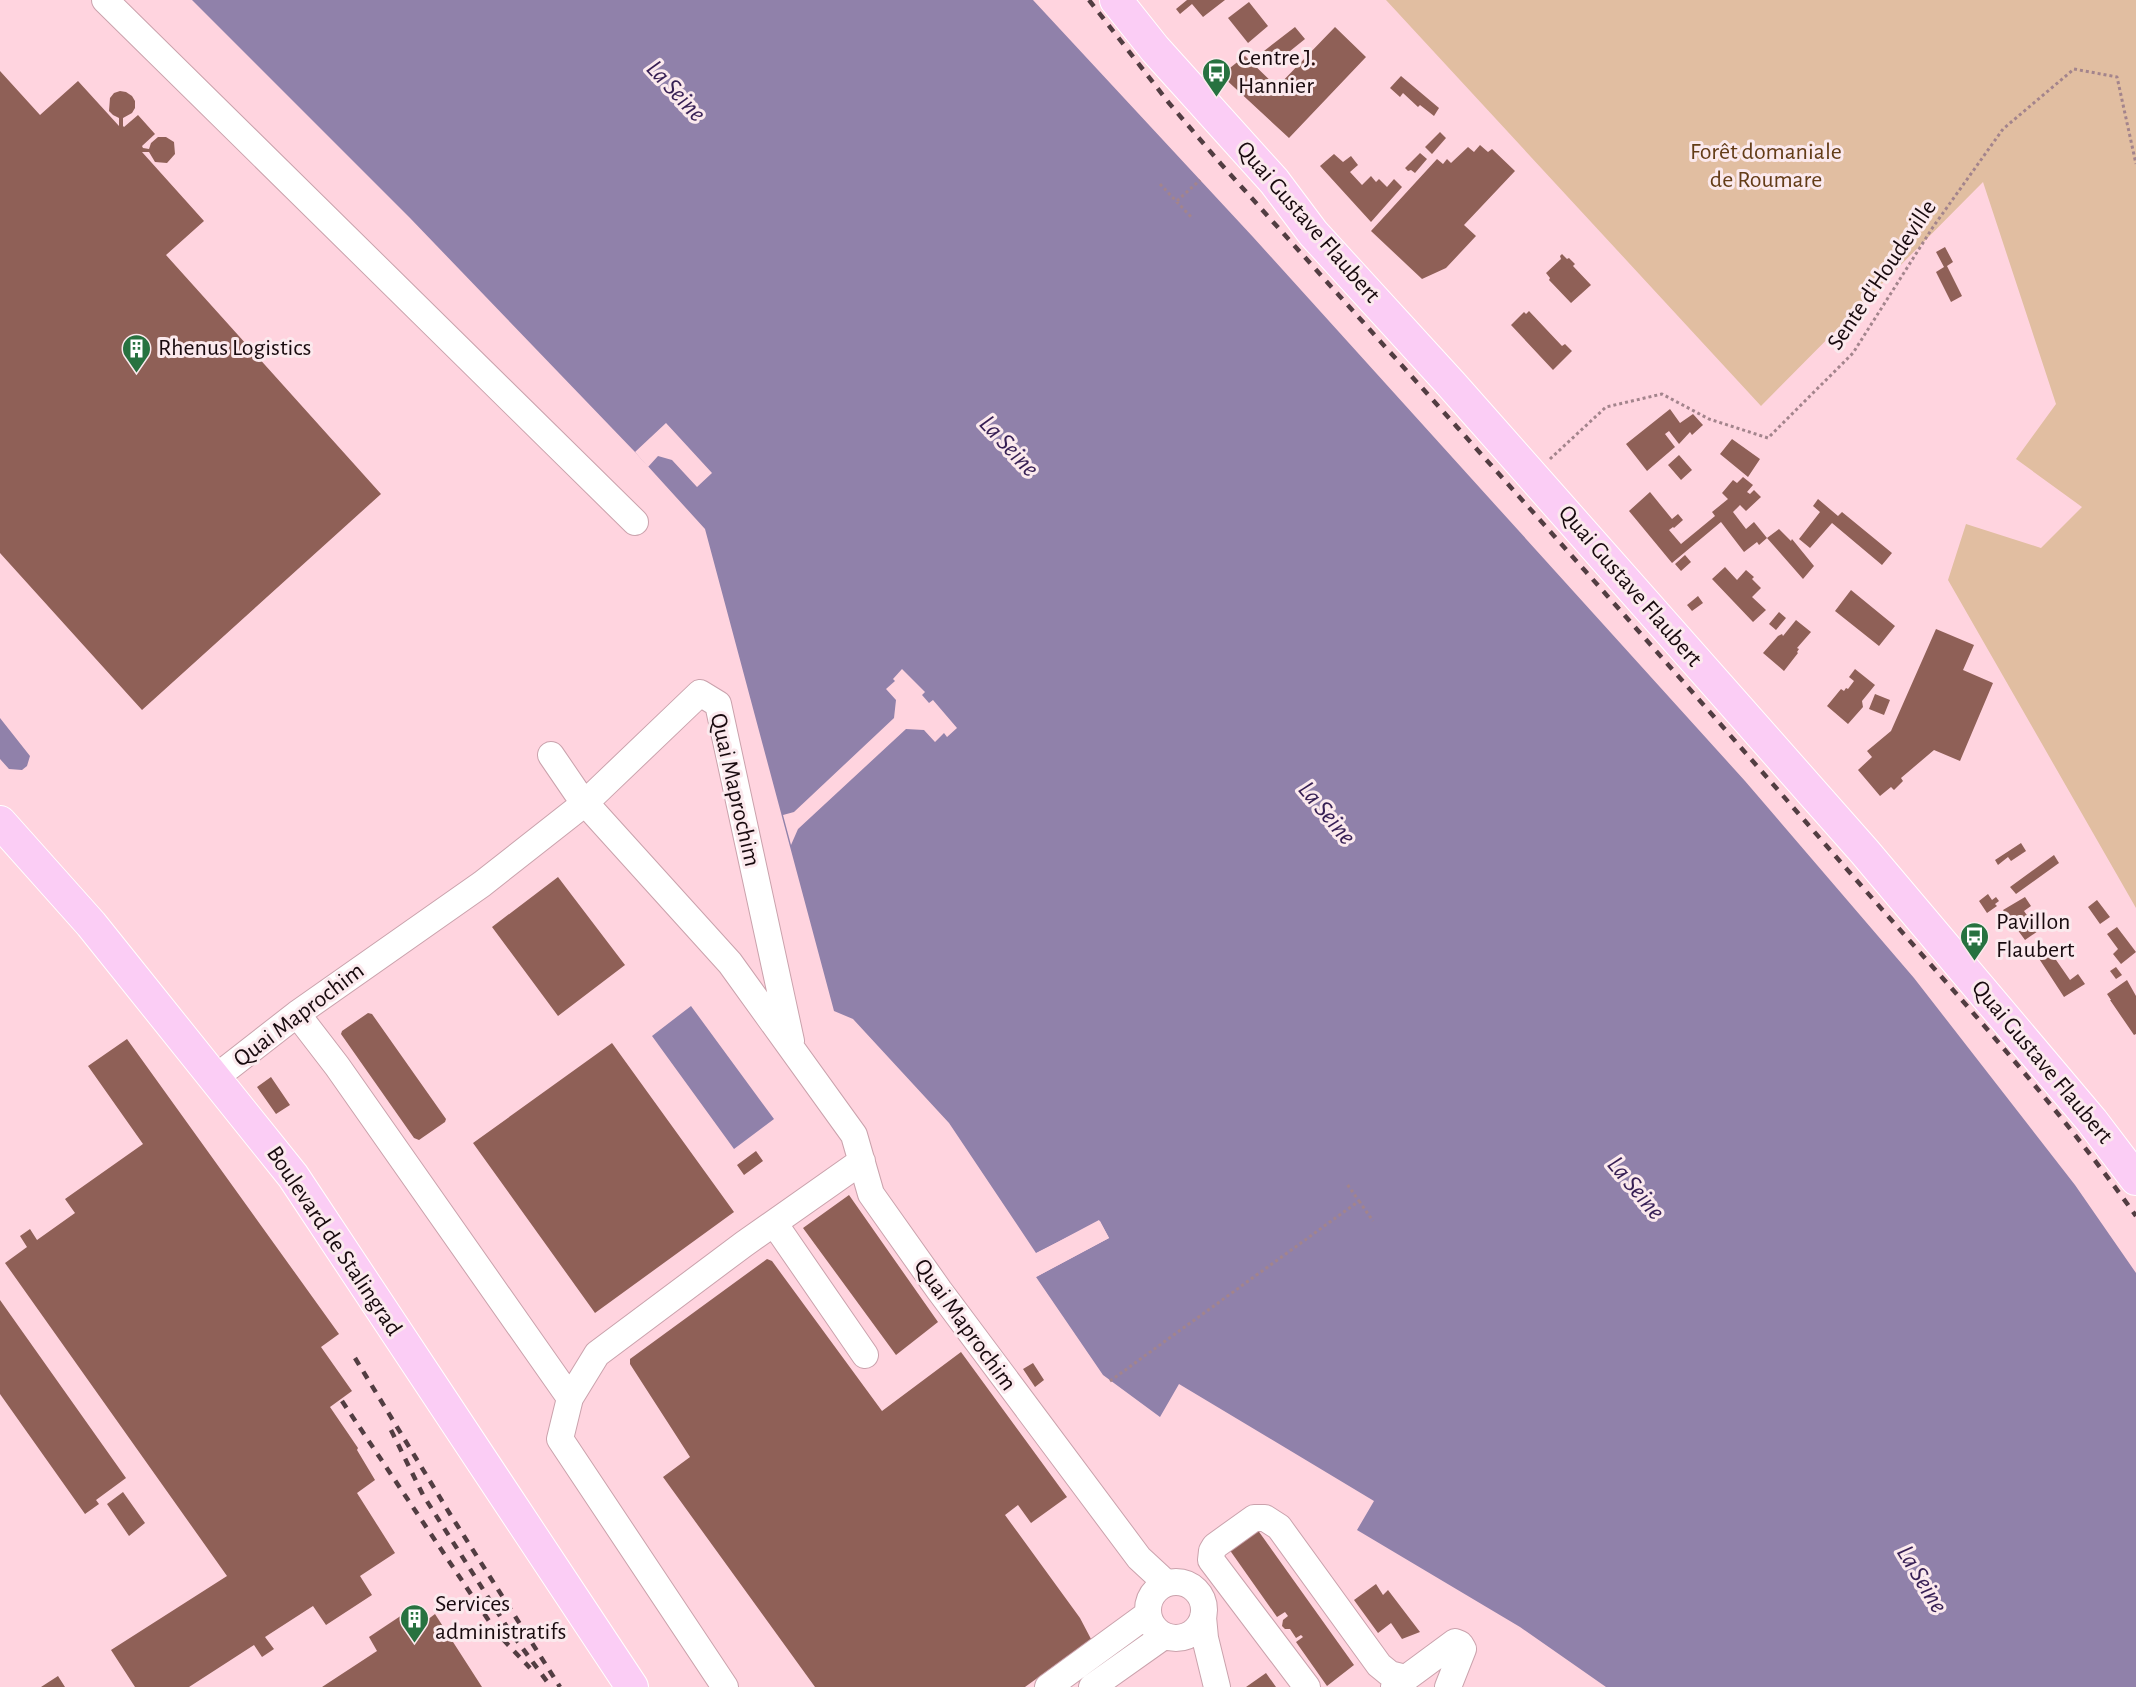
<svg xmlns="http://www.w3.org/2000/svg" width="2136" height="1687" font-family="'Alegreya Sans',sans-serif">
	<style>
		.green { fill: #e1bea1 }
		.water { fill: #9081aa }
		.pier { fill: #ffd4df }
		.building { fill: #8f6057 }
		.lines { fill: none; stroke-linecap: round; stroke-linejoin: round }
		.minor-casing { stroke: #caa2ac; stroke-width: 28 }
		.major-casing { stroke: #fff; stroke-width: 34 }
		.path { stroke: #a3848c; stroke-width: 3; stroke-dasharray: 3 3; stroke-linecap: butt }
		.minor { stroke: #fff; stroke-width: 26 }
		.major { stroke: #fbcdf5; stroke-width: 32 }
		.rail { stroke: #523d42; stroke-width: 4.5; stroke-dasharray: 8 8; stroke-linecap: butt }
		.labels { text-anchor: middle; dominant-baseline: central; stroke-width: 6; stroke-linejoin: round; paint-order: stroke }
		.poi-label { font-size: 24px; fill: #180a0e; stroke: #fbe9ed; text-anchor: start }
		.park-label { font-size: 24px; fill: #633c17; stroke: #fbe9ed }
		.street-label { font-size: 24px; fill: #180a0e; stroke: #fbe9ed }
		.water-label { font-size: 26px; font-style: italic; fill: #361f54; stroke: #fbe9ed }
	</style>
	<rect width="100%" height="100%" fill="#ffd4df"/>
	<!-- green -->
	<path class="green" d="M1386 0H2136V908L1948 580 1966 524 2041 548 2082 507 2016 459 2056 404 1983 182 1761 406Z"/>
	<!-- water -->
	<path class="water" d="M192 0H1033L1253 237 1745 781 1914 978 2075 1185 2136 1273V1687H1606L1520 1627 1357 1530 1374 1501 1179 1384 1160 1417 1103 1375 1036 1277 1109 1238 1100 1221 1036 1253 949 1123 853 1019 834 1011 705 529 635 452 410 218Z
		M0 718 30 756 27 766 22 770 9 769 0 759Z
		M691 1006 774 1119 734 1149 652 1036Z"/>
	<!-- pier -->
	<path class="pier" d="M666 423 712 473 697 487 672 460 658 456 648 467 635 452Z
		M902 669 925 692 922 695 929 703 933 700 957 728 947 737 944 733 935 742 924 730 906 729 798 829 791 845 783 815 794 812 894 718 896 700 886 689 895 681 893 679Z
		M1099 1220 1109 1238 1036 1277 1034 1275 1105 1237 1098 1224 1037 1256 1033 1255Z"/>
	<!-- building -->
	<path class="building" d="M1187 0H1225L1203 17 1192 4 1180 14 1176 9Z
		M1249 2 1268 26 1248 43 1228 18Z
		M1295 27 1305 39 1274 64 1264 51Z
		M1335 27 1366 57 1289 138 1221 75 1245 56 1277 87Z
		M0 71 40 115 78 81 119 126V118L113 115 109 111 110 98 114 93 120 91 126 92 132 96 135 101V108L132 113 123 118V126L124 127 138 115 155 134 142 146 143 148 149 149 151 143 158 137H166L174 142 175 154 167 163 155 162 149 152H142L204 221 166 255 381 494 142 710 0 553Z
		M1401 76 1439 108 1434 116 1420 105 1418 107 1403 93 1400 97 1390 88Z
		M1440 132 1446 138 1432 154 1425 147Z
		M1480 145 1488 152 1492 149 1515 171 1464 225 1476 236 1446 268 1422 279 1371 231 1437 159 1443 164 1447 159 1451 163 1468 147 1474 152Z
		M1420 153 1427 159 1415 173 1411 170 1408 171 1405 168Z
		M1334 154 1343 162 1351 156 1358 165 1350 172 1362 185 1371 176 1376 182 1379 179 1387 187 1394 179 1402 187 1371 222 1320 166Z
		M1945 247 1953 262 1947 266 1962 296 1951 302 1936 272 1944 267 1936 252Z
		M1562 254 1567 259 1569 258 1575 264 1573 266 1591 285 1571 303 1549 280 1550 278 1546 273 1561 259 1560 256Z
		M1529 311 1562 346 1565 344 1572 351 1553 370 1511 325 1524 312 1526 314Z
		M1670 409 1680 423 1693 414 1703 425 1692 435 1690 432 1679 444 1669 431 1665 434 1675 447 1647 471 1626 444Z
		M1732 439 1760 459 1748 477 1720 454Z
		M1679 455 1692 470 1681 480 1668 465Z
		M1743 477 1753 485 1747 492 1750 494 1754 490 1761 497 1746 511 1740 505 1733 512 1746 529 1754 522 1767 538 1759 545 1757 542 1744 552 1721 522 1672 563 1629 511 1650 492 1672 519 1678 514 1683 520 1674 528 1673 527 1669 530 1681 544 1715 516 1712 512 1728 499 1722 493 1733 480 1737 483Z
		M1818 499 1838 516 1842 512 1892 553 1882 565 1832 523 1810 548 1799 539 1820 512 1813 506Z
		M1779 529 1791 541 1792 539 1814 566 1803 579 1767 538Z
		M1685 555 1691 562 1681 571 1675 564Z
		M1725 567 1737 580 1746 570 1754 577 1752 579 1761 588 1752 597 1766 610 1753 622 1712 579Z
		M1851 590 1895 626 1879 646 1835 611Z
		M1698 596 1703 603 1692 611 1687 605Z
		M1779 612 1786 618 1776 630 1769 624Z
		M1796 620 1811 632 1797 648 1799 649 1797 652 1798 653 1784 671 1763 653 1778 636 1782 634 1783 636Z
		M1936 629 1974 645 1963 670 1993 683 1960 761 1934 750 1901 778 1903 781 1894 790 1891 787 1880 796 1858 770 1872 757 1867 751 1891 731Z
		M1855 669 1875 685 1862 701 1863 707 1848 724 1827 706 1841 689 1844 691 1846 688 1848 689 1854 681 1849 677Z
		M1875 694 1890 700 1884 715 1869 709Z
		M2021 843 2026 851 2011 861 2008 857 1998 865 1995 860Z
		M2054 855 2059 863 2016 894 2010 887Z
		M558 877 625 965 558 1016 492 927Z
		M1988 894 1992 900 1996 897 1999 901 1995 904 1997 906 1987 913 1979 901Z
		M2025 897 2031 906 2024 911 2038 931 2025 940 2003 910Z
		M2097 900 2110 917 2100 924 2088 907Z
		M2117 927 2136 952 2121 964 2113 954 2118 949 2107 934Z
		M2055 944 2061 953 2054 957 2070 980 2078 974 2085 984 2064 997 2036 954 2047 946 2049 948Z
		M2116 967 2122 975 2116 979 2110 971Z
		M2127 980 2136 996V1034L2134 1035 2110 1000H2111L2107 994Z
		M368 1013 372 1014 446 1119 445 1122 419 1140 414 1138 341 1034 342 1031Z
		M127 1039 339 1334 321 1347 352 1391 330 1407 358 1448 357 1450 375 1480 357 1493 395 1553 360 1576 372 1595 326 1625 313 1606 265 1637 274 1649 262 1657 254 1645 189 1687H135L111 1650 227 1576 5 1263 27 1247 20 1236 30 1229 37 1240 75 1213 65 1199 143 1144 88 1066Z
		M612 1043 734 1212 595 1313 473 1143Z
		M271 1077 290 1105 276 1114 257 1087Z
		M756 1151 763 1161 744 1175 737 1165Z
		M849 1195 938 1322 896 1355 803 1228Z
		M767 1259 772 1261 882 1411 961 1352 1067 1497 1031 1523 1018 1505 1005 1515 1080 1618 1091 1639 1025 1687H815L663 1477 690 1457 630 1364V1359Z
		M0 1300 126 1478 96 1500 99 1504 85 1514 0 1394Z
		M1033 1363 1044 1380 1035 1387 1023 1369Z
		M123 1492 145 1523 129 1536 107 1504Z
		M1257 1529 1354 1665 1327 1686 1296 1642 1303 1637 1301 1635 1296 1638 1290 1629H1285L1282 1626 1283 1620 1288 1616 1285 1612 1277 1617 1229 1549Z
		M1376 1584 1383 1595 1388 1590 1420 1632 1402 1639 1391 1623 1378 1633 1354 1600Z
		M417 1605 427 1620 435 1614 482 1687H322L377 1651 369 1637Z
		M1266 1673 1276 1687H1246Z
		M58 1676 65 1687H41Z"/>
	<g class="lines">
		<defs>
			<path id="minor" d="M105 0 635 522
				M551 755 579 796 730 963 854 1135 871 1194 939 1290 1139 1558 1166 1583
				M297 1014 337 1066 570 1398
				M215 1078 297 1014 482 884 585 803 700 693 718 704 791 1041
				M774 1223 865 1355
				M1148 1610a28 28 0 1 1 56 0a28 28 0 1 1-56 0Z
				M1203 1617 1205 1638 1217 1687
				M725 1687 560 1439 570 1398 597 1354 744 1244 862 1161
				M1048 1687 1148 1614
				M1092 1687 1164 1636
				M1307 1687 1211 1560 1212 1551 1215 1546 1254 1518H1265L1279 1527 1379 1665 1390 1674 1406 1678
				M1394 1687 1455 1642 1460 1644 1463 1649 1448 1687"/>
			<path id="major" d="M1116 0 1155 49 1274 181 1313 233 1452 385 1864 851 2092 1121 2136 1179
				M0 822 91 924 293 1176 632 1687"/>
		</defs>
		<!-- minor casing -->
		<use href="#minor" class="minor-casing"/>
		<!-- major casing -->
		<use href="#major" class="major-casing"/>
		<!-- path -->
		<path class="path" d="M1160 184 1193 219
			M1177 201 1200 180
			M1550 459 1606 407 1662 394 1709 419 1768 438 1853 353 1933 227 2003 129 2074 69 2117 77 2136 164
			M1359 1201 1373 1221
			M1110 1381 1359 1201 1347 1184"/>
		<!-- minor -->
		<use href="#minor" class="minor"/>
		<!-- major -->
		<use href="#major" class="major"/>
		<!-- rail -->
		<path class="rail" d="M1089 0 1169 103 1221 164C1426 392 1630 619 1831 851 1934 970 2044 1087 2136 1216
			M355 1358 450 1514 560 1687
			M342 1401 497 1633 530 1668
			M391 1430 423 1495 507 1627 551 1687"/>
	</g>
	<!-- icons -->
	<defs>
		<symbol id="bus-pin" viewBox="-11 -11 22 30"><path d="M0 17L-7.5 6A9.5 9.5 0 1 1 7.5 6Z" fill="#277240" stroke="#fbe9ed"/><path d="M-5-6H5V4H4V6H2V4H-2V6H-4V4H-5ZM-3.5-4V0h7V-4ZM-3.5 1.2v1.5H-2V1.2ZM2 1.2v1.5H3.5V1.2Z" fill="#fff"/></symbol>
		<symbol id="building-pin" viewBox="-11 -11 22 30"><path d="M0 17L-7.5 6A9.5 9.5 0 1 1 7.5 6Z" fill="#277240" stroke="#fbe9ed"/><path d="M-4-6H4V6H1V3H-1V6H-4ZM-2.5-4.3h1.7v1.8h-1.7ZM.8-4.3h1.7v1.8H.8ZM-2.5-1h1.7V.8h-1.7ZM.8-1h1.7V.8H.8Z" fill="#fff"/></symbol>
	</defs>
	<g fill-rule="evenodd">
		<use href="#bus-pin" x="1200" y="56" width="33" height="45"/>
		<use href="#building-pin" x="120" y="332" width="33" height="45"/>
		<use href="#bus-pin" x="1958" y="920" width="33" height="45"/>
		<use href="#building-pin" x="398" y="1602" width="33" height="45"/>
	</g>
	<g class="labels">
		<!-- poi labels -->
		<g class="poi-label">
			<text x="1238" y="58">Centre J.<tspan x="1238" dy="28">Hannier</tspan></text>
			<text x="158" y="348">Rhenus Logistics</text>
			<text x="1996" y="922">Pavillon<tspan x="1996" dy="28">Flaubert</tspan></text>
			<text x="435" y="1604">Services<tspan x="435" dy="28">administratifs</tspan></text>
		</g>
		<!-- park labels -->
		<g class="park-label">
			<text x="1766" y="152">Forêt domaniale<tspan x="1766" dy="28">de Roumare</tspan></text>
		</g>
		<!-- street labels -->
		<g class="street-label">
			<text transform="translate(1308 222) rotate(49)">Quai Gustave Flaubert</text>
			<text transform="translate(1882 275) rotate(-56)">Sente d'Houdeville</text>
			<text transform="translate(1630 586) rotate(49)">Quai Gustave Flaubert</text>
			<text transform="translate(735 790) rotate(77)">Quai Maprochim</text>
			<text transform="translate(299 1015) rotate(-37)">Quai Maprochim</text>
			<text transform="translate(2042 1062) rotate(50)">Quai Gustave Flaubert</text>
			<text transform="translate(334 1241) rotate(56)">Boulevard de Stalingrad</text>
			<text transform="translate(965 1325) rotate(54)">Quai Maprochim</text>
		</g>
		<!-- water labels -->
		<g class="water-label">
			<text transform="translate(676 91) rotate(47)">La Seine</text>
			<text transform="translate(1009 446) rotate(47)">La Seine</text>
			<text transform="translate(1327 813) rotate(50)">La Seine</text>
			<text transform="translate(1636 1188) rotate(50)">La Seine</text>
			<text transform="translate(1922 1579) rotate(59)">La Seine</text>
		</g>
	</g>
</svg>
